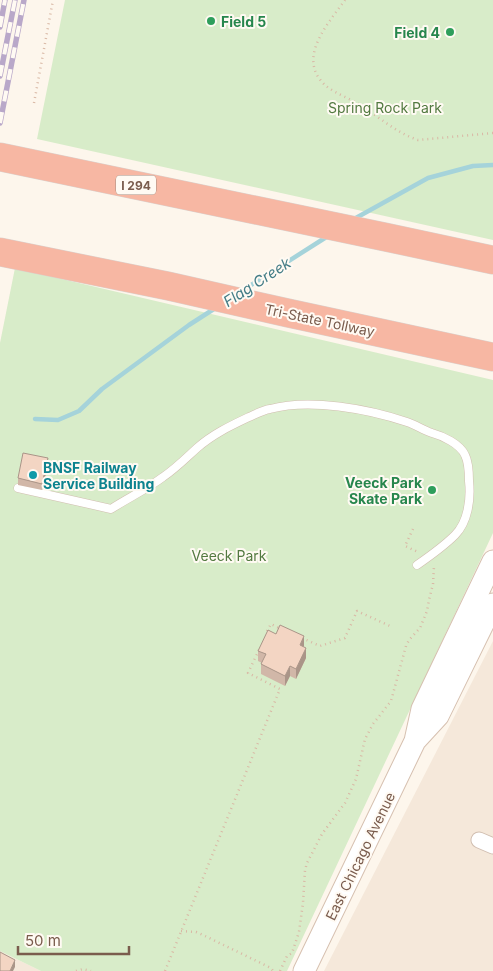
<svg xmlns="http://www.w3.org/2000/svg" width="493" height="971" font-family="Inter,sans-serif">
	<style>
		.residential { fill: #f5e8da }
		.park { fill: #d8ecc9 }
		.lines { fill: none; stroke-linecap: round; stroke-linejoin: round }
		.stream { stroke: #a5d3da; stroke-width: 4.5 }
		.lane-casing { stroke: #d1beb0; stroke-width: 9 }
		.street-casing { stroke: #d1beb0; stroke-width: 17 }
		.secondary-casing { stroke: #d6c0b0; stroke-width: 23 }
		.highway-casing { stroke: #dad1cd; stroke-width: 29 }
		.path { stroke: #d9b8a5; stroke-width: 2.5; stroke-dasharray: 1 4; stroke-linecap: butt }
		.lane { stroke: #fff; stroke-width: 8 }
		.street { stroke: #fff; stroke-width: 15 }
		.secondary { stroke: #fff; stroke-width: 21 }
		.highway { stroke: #f7b7a3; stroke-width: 28 }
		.rail-casing { stroke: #b9a8c9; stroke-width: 5.5 }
		.rail { stroke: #fffaf3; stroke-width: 4; stroke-dasharray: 11; stroke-linecap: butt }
		.wall { fill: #d1b7a8 }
		.shaded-wall { fill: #aa9588 }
		.building { fill: #f3d5c3; stroke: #aa9588 }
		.leisure-dot { fill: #2e9e5b; stroke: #fffaf3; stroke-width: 2 }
		.culture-dot { fill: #0f9aa8; stroke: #fffaf3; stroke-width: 2 }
		.labels { text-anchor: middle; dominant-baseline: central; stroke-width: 4; stroke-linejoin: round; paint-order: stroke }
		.shield { fill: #fffaf3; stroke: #a28b7f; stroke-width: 1 }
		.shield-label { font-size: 12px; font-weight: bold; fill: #7a5c4d }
		.leisure-label { font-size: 14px; font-weight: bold; fill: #27864d; stroke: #fffaf3; text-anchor: end }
		.park-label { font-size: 14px; fill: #537a41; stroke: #fffaf3 }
		.street-label { font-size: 14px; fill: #7a5c4d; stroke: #fffaf3 }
		.culture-label { font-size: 14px; font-weight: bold; fill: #0d838f; stroke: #fffaf3; text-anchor: start }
		.water-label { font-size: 15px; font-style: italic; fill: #437c86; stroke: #fffaf3 }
	</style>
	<rect width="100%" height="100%" fill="#fdf6ec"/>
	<!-- residential -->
	<path class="residential" d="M493 641V971H324Z
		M0 951 41 971H0Z"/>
	<!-- park -->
	<path class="park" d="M65 0H493V240L37 139Z
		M15 268 493 380V533L287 971H41L0 951V343Z"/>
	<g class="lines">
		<!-- stream -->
		<path class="stream" d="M354 219 428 178 473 166 493 165
			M240 292 328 236
			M35 419 58 420 79 411 102 389 189 325 217 307"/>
		<defs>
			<path id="lane" d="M18 488 111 509C128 498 147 489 163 477 175 469 186 458 197 448 213 434 230 426 249 417 256 414 263 410 270 409 310 398 368 409 407 422 416 425 423 430 432 433 443 436 460 444 465 455 469 463 469 473 469 481 471 499 468 522 455 535 444 546 430 556 417 565"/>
			<path id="street" d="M479 840 493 846"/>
			<path id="secondary" d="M415 741 438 716 493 604
				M304 971 415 741 422 709 493 561"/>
			<path id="highway" d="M0 157 385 237 493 260
				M0 252 168 286 288 313 493 357"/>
		</defs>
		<!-- lane casing -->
		<use href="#lane" class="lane-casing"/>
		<!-- street casing -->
		<use href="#street" class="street-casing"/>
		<!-- secondary casing -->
		<use href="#secondary" class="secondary-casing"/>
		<!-- highway casing -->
		<use href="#highway" class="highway-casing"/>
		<!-- path -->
		<path class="path" d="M345 0C328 24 296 58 325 85 334 93 351 99 362 106 380 118 397 133 418 140L493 133
			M34 103 53 0
			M413 529 405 546 418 552
			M267 631 271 624 281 629
			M302 638 320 646 345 638 357 611 390 626
			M181 931 196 932 203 935 271 968 273 971
			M76 971 83 969 91 971
			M165 971 280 689 248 673 259 650
			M280 971 287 956 292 953 299 932 303 903 305 870 307 863 322 834 345 803 356 779 365 739 373 724 391 701 406 646 409 640 420 628 427 611 429 600 433 584 434 566"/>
		<!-- lane -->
		<use href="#lane" class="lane"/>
		<!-- street -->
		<use href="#street" class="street"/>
		<!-- secondary -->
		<use href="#secondary" class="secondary"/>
		<!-- highway -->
		<use href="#highway" class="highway"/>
		<defs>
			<path id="rail" d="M0 27 5 0
				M0 76 15 0
				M0 123 24 0"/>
		</defs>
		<!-- rail casing -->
		<use href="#rail" class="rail-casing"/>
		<!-- rail -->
		<use href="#rail" class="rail"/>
	</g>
	<!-- wall -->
	<path class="wall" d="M48 465 42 490 18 485V478Z
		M304 647 306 658 296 679 290 676 285 686 261 674V664L262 663 258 661V651Z"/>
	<!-- shaded-wall -->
	<path class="shaded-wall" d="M48 458V465L42 490V484Z
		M304 636V646L300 655V645Z
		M306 648V658L296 679V669Z
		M290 666V676L285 686V676Z
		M15 960V967L13 971H10Z"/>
	<!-- building -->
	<path class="building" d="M23 453 48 458 42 484 18 478Z
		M280 625 304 636 300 645 306 648 296 669 290 666 285 676 261 664 266 654 258 651 268 630 276 634Z
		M0 952 15 960 10 971H0Z"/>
	<!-- markers -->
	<g class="leisure-dot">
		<circle cx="211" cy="21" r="5"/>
		<circle cx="450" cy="32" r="5"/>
		<circle cx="432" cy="490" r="5"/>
	</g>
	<circle class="culture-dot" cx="33" cy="475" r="5"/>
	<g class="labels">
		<!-- shield labels -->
		<rect class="shield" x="116" y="175.5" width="40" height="19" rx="4"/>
		<g class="shield-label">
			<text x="136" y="185">I 294</text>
		</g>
		<!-- leisure labels -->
		<g class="leisure-label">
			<text x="221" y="21" text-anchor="start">Field 5</text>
			<text x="440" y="32">Field 4</text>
			<text x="422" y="482">Veeck Park<tspan x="422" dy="16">Skate Park</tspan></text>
		</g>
		<!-- park labels -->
		<g class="park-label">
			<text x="385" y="107">Spring Rock Park</text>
			<text x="229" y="555">Veeck Park</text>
		</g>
		<!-- street labels -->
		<g class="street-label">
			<text transform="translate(320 320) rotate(12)">Tri-State Tollway</text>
			<text transform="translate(360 856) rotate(-64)">East Chicago Avenue</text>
		</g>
		<!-- culture labels -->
		<g class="culture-label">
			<text x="43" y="467">BNSF Railway<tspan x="43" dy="16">Service Building</tspan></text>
		</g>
		<!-- water labels -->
		<g class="water-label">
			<text transform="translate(257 282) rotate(-33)">Flag Creek</text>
		</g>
	</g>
	<!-- scale -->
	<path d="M18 946v8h111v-8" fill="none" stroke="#7a5c4d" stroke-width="2.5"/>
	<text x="25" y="946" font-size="15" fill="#7a5c4d" stroke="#fffaf3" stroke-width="4" paint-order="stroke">50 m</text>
</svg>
